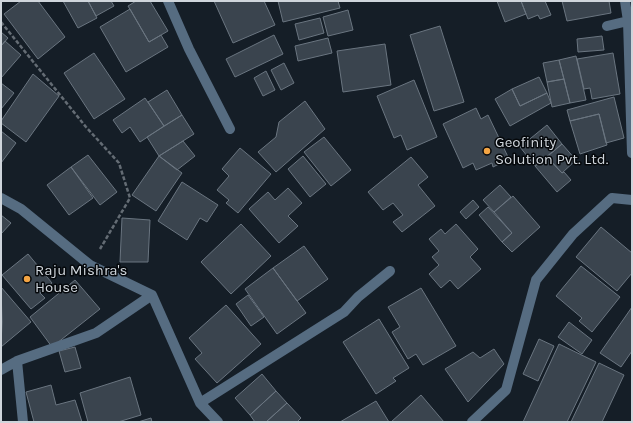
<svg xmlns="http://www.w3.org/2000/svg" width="633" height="423" font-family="Karla,sans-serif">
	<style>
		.building { fill: #3a444e; stroke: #6a7580 }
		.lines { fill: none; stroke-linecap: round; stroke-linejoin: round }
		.path { stroke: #646c74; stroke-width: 2.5; stroke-dasharray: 4 2; stroke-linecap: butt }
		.minor { stroke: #566c81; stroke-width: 10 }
		.poi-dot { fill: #f3a443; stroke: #05080b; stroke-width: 1.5 }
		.labels { text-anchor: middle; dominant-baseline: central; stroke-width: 3; stroke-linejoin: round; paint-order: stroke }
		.poi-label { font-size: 15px; fill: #cfd5db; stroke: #05080b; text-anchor: start }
	</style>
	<rect width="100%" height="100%" fill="#151e27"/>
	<!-- building -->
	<path class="building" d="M21 1H38L65 37 38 59 4 14Z
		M63 1H88L97 18 78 28Z
		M88 1H111L114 6 96 16Z
		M136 1H150L168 31 149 42 128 6Z
		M214 1H264L275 25 233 43Z
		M278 1H338L340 8 283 22Z
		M497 1H521L526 14 505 22Z
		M521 1H545L551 15 540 19 538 15 528 19Z
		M562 1H609L611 13 567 21Z
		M130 9 149 42 161 35 168 47 126 72 100 27Z
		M348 10 353 30 328 36 323 17Z
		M320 18 324 33 299 40 295 24Z
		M440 26 464 102 434 111 410 35Z
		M1 32 8 38 1 46Z
		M274 35 283 54 235 77 226 59Z
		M602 36 604 50 578 52 577 39Z
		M328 38 332 53 298 61 295 46Z
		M5 41 21 55 1 78V46Z
		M385 44 391 85 343 92 337 51Z
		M94 53 125 99 94 119 64 73Z
		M613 53 620 94 592 99 590 88 584 89 577 59Z
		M576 56 586 100 570 103 559 60Z
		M559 60 564 79 547 82 543 63Z
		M284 63 294 83 281 90 271 70Z
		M266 71 275 90 263 96 254 78Z
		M33 74 59 96 26 142 1 123V121Z
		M539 77 547 93 520 106 512 89Z
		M564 79 570 103 552 107 547 82Z
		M414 80 437 137 407 150 401 135 394 138 377 96Z
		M1 83 14 93 1 109Z
		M512 89 520 106 547 93 551 103 510 126 495 99Z
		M167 90 182 115 164 126 148 102Z
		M614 97 624 138 606 143 599 114 570 121 567 110Z
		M145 98 164 126 140 142 130 127 122 133 113 120Z
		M305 101 325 129 276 172 258 152 276 137 279 122Z
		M476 108 481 119 488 115 509 159 493 167 492 163 476 170 473 163 463 168 443 124Z
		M599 114 607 145 580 154 570 121Z
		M182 115 194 134 159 156 147 137Z
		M547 125 562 144 535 166 520 147Z
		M1 131 16 143 1 163Z
		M324 137 351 170 331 186 304 152Z
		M183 141 195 156 177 170 159 156Z
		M562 144 576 160 562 173 547 157Z
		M240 148 271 174 238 213 226 203 229 200 217 190 229 176 222 169Z
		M88 155 117 192 100 205 71 167Z
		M159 156 182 173 156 211 132 195Z
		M303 156 326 184 310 197 288 169Z
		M411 157 428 177 418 185 435 206 402 232 393 222 403 215 393 203 383 210 368 192Z
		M547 157 562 173 564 172 571 180 557 192 535 166Z
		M71 167 93 198 69 215 47 185Z
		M182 182 218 205 207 222 200 218 187 240 158 221Z
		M500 185 511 197 494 212 483 200Z
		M288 188 302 203 288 216 298 226 279 243 249 209 268 192 275 200Z
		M513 196 540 227 512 252 502 242 512 233 494 212Z
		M473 200 479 207 466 219 460 212Z
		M488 207 512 233 502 242 479 215Z
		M1 215 11 223 1 234Z
		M122 218 150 220 148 262H120Z
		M241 224 271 256 231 294 201 262Z
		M456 224 478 249 470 257 481 269 458 289 450 280 441 288 429 274 439 265 432 257 439 251 429 239 441 229 445 234Z
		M601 227 632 253V273L617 291 576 257Z
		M304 246 328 279 297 301 273 268Z
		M28 254 52 283 40 293 45 298 31 309 2 275Z
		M581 266 620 297 592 332 579 321 582 318 556 296Z
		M273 268 306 313 277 334 245 289Z
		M75 280 100 309 52 347 30 317Z
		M1 287 31 322 1 347 2 322Z
		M421 288 456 346 423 365 416 354 408 359 392 332 400 327 388 307Z
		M248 295 264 317 251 326 236 304Z
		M226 305 261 344 217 383 195 359 202 353 189 338Z
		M632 307V351L621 367 600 353Z
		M379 319 409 368 393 378 396 381 376 394 343 342Z
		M569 322 592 340 582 354 558 337Z
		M539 339 554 346 538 381 523 374Z
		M559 344 596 362 567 422H523Z
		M75 347 81 368 65 372 59 351Z
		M494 349 504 364 468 402 445 369 473 352 480 358Z
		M599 363 624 375 602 422H571Z
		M262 374 276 391 250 415 235 398Z
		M130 377 141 415 118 422H88L80 393Z
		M51 385 56 405 75 400 82 422H34L26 392Z
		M276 391 287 403 266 422H255L250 415Z
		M421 395 444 422H391Z
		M376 401 389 422H340Z
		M287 403 301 418 297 422H266Z
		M151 418 152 422H138Z"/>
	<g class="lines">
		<!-- path -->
		<path class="path" d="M1 22 86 127 119 163 130 198 100 249"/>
		<!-- minor -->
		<path class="minor" d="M168 1 189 49 230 129
			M625 1 628 21 632 153
			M607 26 628 21
			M1 198 21 209 90 265 152 295
			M152 295 200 403 218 422
			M17 361 23 422
			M1 370 17 361 96 333 152 295
			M200 403 344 312 358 297 390 271
			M472 422 506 390 536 280 573 234 612 198 632 200"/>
	</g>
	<!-- markers -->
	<g class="poi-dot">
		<circle cx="487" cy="151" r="4"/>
		<circle cx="27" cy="279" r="4"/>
	</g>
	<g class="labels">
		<!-- poi labels -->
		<g class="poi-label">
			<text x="495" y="142">Geofinity<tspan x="495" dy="17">Solution Pvt. Ltd.</tspan></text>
			<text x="35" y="270">Raju Mishra's<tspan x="35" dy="17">House</tspan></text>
		</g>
	</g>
	<!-- border -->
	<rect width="633" height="423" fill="none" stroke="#cfd5db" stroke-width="4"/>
</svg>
